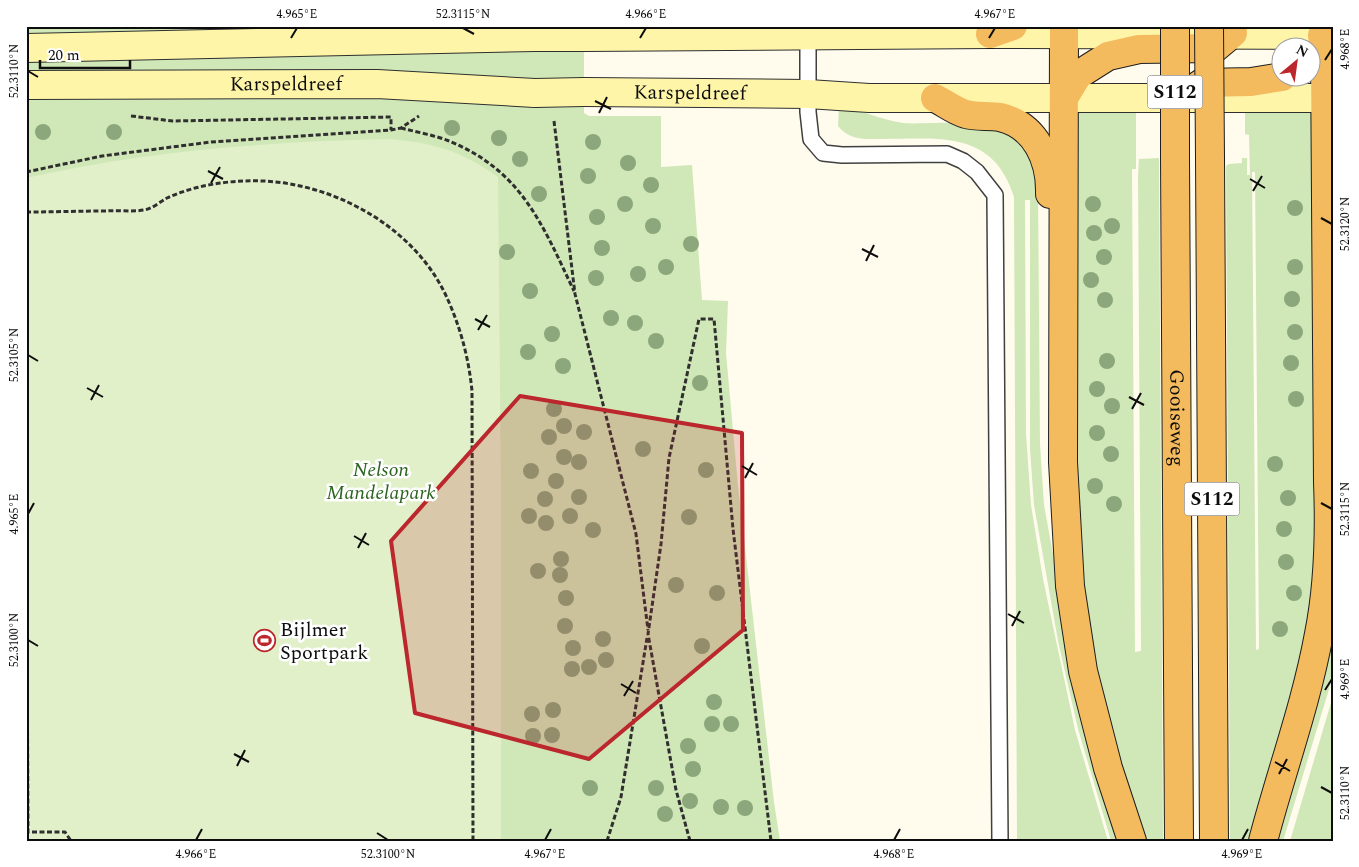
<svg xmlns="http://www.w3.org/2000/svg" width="1359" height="867" font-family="Spectral,serif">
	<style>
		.green { fill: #d0e8b7; fill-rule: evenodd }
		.pitch { fill: #e2f0c9 }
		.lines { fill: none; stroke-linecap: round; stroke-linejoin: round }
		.service-casing { stroke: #404040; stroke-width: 18 }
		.secondary-casing { stroke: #2f2f2f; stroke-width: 30 }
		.trunk-casing { stroke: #1e1e1e; stroke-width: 30 }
		.path { stroke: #2f2f2f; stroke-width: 3; stroke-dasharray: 5 2.5; stroke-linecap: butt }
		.service { stroke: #fff; stroke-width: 15 }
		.secondary { stroke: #fef5a9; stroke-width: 28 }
		.trunk { stroke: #f4ba5e; stroke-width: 28 }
		.secondary-bridge-casing { stroke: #2f2f2f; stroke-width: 30; stroke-linecap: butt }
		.trunk-bridge-casing { stroke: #1e1e1e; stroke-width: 30; stroke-linecap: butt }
		.secondary-bridge { stroke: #fef5a9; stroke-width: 28 }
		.trunk-bridge { stroke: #f4ba5e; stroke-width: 28 }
		.tree { fill: #8ba77b }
		.marked { fill: #bb272c; fill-opacity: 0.2; stroke: #bb272c; stroke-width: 4; stroke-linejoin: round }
		.ticks { fill: none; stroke: #0d0d0d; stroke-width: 2 }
		.labels { text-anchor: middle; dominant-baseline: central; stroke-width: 5; stroke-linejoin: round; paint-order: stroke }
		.shield { fill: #fff; stroke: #565656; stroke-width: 1 }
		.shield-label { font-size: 19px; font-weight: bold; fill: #0d0d0d }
		.street-label { font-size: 20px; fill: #0d0d0d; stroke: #fff }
		.park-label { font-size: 20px; font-style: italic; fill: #2c631e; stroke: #fff }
		.poi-label { font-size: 20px; fill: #0d0d0d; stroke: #fff; text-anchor: start }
		.neatline { fill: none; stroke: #0d0d0d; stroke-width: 2 }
		.ticks-label { font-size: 12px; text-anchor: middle; fill: #0d0d0d }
	</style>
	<rect width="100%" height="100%" fill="#fffbed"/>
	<!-- green -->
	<path class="green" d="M26 26H584V113L589 116H661V167L692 165 702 300 728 301 726 353 738 486 774 802 780 841H26Z
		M1245 106H1314L1318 479 1314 580 1301 665 1260 815 1249 841H1230L1226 166 1229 164 1242 163V158H1247V175H1250L1249 135 1245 134ZM1252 172H1255L1259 649 1256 650Z
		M839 107C861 109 881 120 903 123 913 124 924 123 934 123 989 122 1025 124 1038 186L1040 444 1044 505 1069 642 1121 841H1111L1078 729 1058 641 1034 505 1030 449V200H1025L1026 434 1031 505 1043 579 1075 730 1108 841H1017L1014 197C993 130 940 139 883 139 865 139 850 141 838 126Z
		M1136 107V169H1132L1135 652 1141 651 1138 176 1139 159 1159 158 1163 841H1142L1125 786 1086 636 1074 517 1077 110Z
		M1333 617V676L1283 841H1273Z
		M1333 696V841H1290Z"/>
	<!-- pitch -->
	<path class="pitch" d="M388 139C435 143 459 150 498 177L501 488V841H26V178C146 151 266 142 388 139Z"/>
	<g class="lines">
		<defs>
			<path id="service" d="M808 30V112L811 139 823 153 842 155 947 154 963 161 977 172 995 195 1000 841"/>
			<g id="secondary">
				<path d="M584 37 990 34 1322 35"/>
				<path d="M26 48 535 37"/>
				<path id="s1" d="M26 85 377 84 535 93"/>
				<path id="s2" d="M584 92 808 94 869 98H1325"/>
			</g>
			<g id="trunk">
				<path d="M1064 26 1063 462 1070 586 1083 671 1108 768 1132 841"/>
				<path d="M990 34 1013 26"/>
				<path d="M935 98C945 103 955 111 966 114 976 117 989 115 1000 117 1036 125 1051 161 1050 194"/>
				<path d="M1064 98 1078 75 1108 56 1139 49 1215 48 1233 33"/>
				<path d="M1180 98 1202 83 1251 82 1282 77"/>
				<path id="s3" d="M1175 158 1179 841"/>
				<path d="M1210 158 1214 841"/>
				<path d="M1263 841C1281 772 1306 705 1319 634 1329 584 1330 533 1328 482L1325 57 1322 35"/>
			</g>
		</defs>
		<!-- service casing -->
		<use href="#service" class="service-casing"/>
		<!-- secondary casing -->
		<use href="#secondary" class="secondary-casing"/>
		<!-- trunk casing -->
		<use href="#trunk" class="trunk-casing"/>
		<!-- path -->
		<path class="path" d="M131 116 173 121 391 117V130
			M554 121 575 294 636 534 648 630
			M401 128C416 132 434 135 449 141 522 171 542 224 574 291
			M26 172 102 156 211 142 391 130 401 128 419 116
			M26 212C53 212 79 211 106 211 118 210 131 212 144 210 152 209 160 202 167 198 191 187 218 182 244 181 325 177 415 224 448 300 461 329 469 360 472 391L473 841
			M26 401 28 832H65L71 841
			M607 841 621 797 647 638
			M690 841 676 790 648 634 661 544 669 458 699 319H714L733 529 771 841"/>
		<!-- service -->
		<use href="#service" class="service"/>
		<!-- secondary -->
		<use href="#secondary" class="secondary"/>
		<!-- trunk -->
		<use href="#trunk" class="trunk"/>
		<defs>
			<path id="secondary-bridge" d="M535 37H584
				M535 93 584 92"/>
			<path id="trunk-bridge" d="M1175 26V158
				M1209 26 1210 158"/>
		</defs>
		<!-- secondary-bridge casing -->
		<use href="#secondary-bridge" class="secondary-bridge-casing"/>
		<!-- trunk-bridge casing -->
		<use href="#trunk-bridge" class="trunk-bridge-casing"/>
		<!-- secondary-bridge -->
		<use href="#secondary-bridge" class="secondary-bridge"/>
		<!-- trunk-bridge -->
		<use href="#trunk-bridge" class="trunk-bridge"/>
	</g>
	<!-- trees -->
	<g class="tree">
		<circle cx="452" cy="128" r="8"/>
		<circle cx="43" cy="132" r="8"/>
		<circle cx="114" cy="132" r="8"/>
		<circle cx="499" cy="138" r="8"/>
		<circle cx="593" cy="142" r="8"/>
		<circle cx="520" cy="159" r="8"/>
		<circle cx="628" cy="163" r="8"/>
		<circle cx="588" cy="176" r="8"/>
		<circle cx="651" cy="185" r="8"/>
		<circle cx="539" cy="194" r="8"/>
		<circle cx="625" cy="204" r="8"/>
		<circle cx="1093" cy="204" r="8"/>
		<circle cx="1295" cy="208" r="8"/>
		<circle cx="597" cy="217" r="8"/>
		<circle cx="653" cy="226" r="8"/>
		<circle cx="1112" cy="226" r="8"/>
		<circle cx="1094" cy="233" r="8"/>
		<circle cx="691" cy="244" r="8"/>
		<circle cx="602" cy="248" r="8"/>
		<circle cx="507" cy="252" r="8"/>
		<circle cx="1104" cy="257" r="8"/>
		<circle cx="666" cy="267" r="8"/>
		<circle cx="1295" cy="267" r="8"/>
		<circle cx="638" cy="274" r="8"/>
		<circle cx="596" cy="278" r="8"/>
		<circle cx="1091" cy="280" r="8"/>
		<circle cx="530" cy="291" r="8"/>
		<circle cx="1292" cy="299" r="8"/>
		<circle cx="1105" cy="300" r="8"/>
		<circle cx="611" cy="318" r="8"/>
		<circle cx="635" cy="323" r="8"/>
		<circle cx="1295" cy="332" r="8"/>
		<circle cx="552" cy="334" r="8"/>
		<circle cx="656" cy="341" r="8"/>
		<circle cx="528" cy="352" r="8"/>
		<circle cx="1107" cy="361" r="8"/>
		<circle cx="1291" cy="363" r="8"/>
		<circle cx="563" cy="366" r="8"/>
		<circle cx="700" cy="383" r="8"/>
		<circle cx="1097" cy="389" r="8"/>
		<circle cx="1296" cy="399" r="8"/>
		<circle cx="1112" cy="406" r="8"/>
		<circle cx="554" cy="409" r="8"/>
		<circle cx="564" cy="426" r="8"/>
		<circle cx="584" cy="432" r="8"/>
		<circle cx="1097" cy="433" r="8"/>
		<circle cx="549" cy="437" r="8"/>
		<circle cx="643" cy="449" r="8"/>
		<circle cx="1111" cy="454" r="8"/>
		<circle cx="564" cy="457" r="8"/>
		<circle cx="579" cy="462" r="8"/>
		<circle cx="1275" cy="464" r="8"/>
		<circle cx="706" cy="470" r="8"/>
		<circle cx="531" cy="471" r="8"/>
		<circle cx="556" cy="481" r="8"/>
		<circle cx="1095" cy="486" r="8"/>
		<circle cx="579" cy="497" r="8"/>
		<circle cx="1288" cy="498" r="8"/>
		<circle cx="545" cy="499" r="8"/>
		<circle cx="1114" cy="504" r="8"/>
		<circle cx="529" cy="516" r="8"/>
		<circle cx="570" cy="516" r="8"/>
		<circle cx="689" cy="517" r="8"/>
		<circle cx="546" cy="523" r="8"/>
		<circle cx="1284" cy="529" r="8"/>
		<circle cx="593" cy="530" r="8"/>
		<circle cx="561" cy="559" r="8"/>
		<circle cx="1286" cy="562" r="8"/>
		<circle cx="538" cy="571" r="8"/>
		<circle cx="560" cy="575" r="8"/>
		<circle cx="676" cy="585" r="8"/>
		<circle cx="717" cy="593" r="8"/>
		<circle cx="1294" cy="593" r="8"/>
		<circle cx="566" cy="598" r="8"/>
		<circle cx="565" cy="626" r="8"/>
		<circle cx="1280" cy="629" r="8"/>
		<circle cx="603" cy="639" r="8"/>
		<circle cx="702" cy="646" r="8"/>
		<circle cx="573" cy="648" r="8"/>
		<circle cx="606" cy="660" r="8"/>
		<circle cx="589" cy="667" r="8"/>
		<circle cx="572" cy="669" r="8"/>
		<circle cx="714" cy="702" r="8"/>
		<circle cx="553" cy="710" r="8"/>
		<circle cx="532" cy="714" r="8"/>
		<circle cx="712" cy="724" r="8"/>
		<circle cx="731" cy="724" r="8"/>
		<circle cx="552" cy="735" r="8"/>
		<circle cx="533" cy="736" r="8"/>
		<circle cx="688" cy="746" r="8"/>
		<circle cx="693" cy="769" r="8"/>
		<circle cx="590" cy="788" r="8"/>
		<circle cx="656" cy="788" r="8"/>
		<circle cx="690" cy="801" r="8"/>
		<circle cx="721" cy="807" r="8"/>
		<circle cx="745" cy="808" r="8"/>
		<circle cx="665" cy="814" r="8"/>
	</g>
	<!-- marked area -->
	<path class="marked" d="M520 396 742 433 743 630 589 759 415 713 391 541Z"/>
	<!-- ticks -->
	<path class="ticks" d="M463 28 474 34M291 38 297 28M640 38 646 28M989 38 995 28M1325 60 1332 49M28 71 38 77M595 101 611 109M599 113 607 97M208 171 223 179M1250 179 1265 188M211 183 220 167M1253 191 1262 176M1321 218 1332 224M862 249 878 257M866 261 874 245M475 319 490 327M478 330 487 315M28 355 38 361M87 388 103 397M1129 397 1144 405M91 400 99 385M1132 409 1141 393M742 466 757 475M745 478 753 463M1321 503 1332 509M28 514 34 503M354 536 369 545M358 548 366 533M1008 614 1024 623M1012 626 1020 611M28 640 38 646M621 684 636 693M1325 690 1332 679M624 696 633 681M234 754 249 762M1275 762 1290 771M237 766 245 750M1279 774 1287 759M1321 787 1332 793M377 833 388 840M196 840 202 829M545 840 551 829M894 840 900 829M1242 840 1248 829"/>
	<!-- icons -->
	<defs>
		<symbol id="stadium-ring" viewBox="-11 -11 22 22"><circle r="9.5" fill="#fff" stroke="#bb272c" stroke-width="1.5"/><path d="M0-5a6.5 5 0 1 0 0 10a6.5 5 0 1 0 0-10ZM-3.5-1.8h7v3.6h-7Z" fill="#bb272c"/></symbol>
	</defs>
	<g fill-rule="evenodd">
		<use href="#stadium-ring" x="252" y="628" width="25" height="25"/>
	</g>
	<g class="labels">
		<!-- shield labels -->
		<g class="shield">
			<rect x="1147.5" y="75.5" width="55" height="33" rx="4"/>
			<rect x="1184.5" y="482.5" width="55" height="33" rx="4"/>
		</g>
		<g class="shield-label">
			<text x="1175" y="92">S112</text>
			<text x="1212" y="499">S112</text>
		</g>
		<!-- street labels -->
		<g class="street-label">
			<text stroke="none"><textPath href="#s1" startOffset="260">Karspeldreef</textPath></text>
			<text stroke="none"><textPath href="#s2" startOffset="106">Karspeldreef</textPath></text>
			<text stroke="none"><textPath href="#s3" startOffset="260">Gooiseweg</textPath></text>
		</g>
		<!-- park labels -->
		<g class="park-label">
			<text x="381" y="470">Nelson<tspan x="381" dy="23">Mandelapark</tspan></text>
		</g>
		<!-- poi labels -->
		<g class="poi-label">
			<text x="280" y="630">Bijlmer<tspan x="280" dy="23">Sportpark</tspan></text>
		</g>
	</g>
	<!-- border -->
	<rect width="1359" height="867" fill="none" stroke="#ffffff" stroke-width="55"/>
	<!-- north arrow -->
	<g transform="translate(1296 62) rotate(29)"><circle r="24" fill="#ffffff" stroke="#9e9e9e"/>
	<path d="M0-4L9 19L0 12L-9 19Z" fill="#bb272c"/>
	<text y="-8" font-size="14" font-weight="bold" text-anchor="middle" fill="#0d0d0d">N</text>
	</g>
	<!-- scale -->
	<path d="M40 60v8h90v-8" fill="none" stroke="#0d0d0d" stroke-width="2.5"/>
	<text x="48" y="60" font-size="15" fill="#0d0d0d" stroke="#ffffff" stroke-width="4" paint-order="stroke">20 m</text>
	<rect x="28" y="28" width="1304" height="812" class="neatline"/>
	<g class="ticks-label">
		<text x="297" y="18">4.965°E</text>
		<text x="463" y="18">52.3115°N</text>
		<text x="646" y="18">4.966°E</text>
		<text x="995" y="18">4.967°E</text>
		<text transform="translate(1345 49) rotate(-90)" y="4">4.968°E</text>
		<text transform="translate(14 71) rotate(-90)" y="4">52.3110°N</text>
		<text transform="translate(1345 224) rotate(-90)" y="4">52.3120°N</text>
		<text transform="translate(14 355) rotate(-90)" y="4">52.3105°N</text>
		<text transform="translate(1345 509) rotate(-90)" y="4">52.3115°N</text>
		<text transform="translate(14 514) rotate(-90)" y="4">4.965°E</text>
		<text transform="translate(14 640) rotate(-90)" y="4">52.3100°N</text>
		<text transform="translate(1345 679) rotate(-90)" y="4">4.969°E</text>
		<text transform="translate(1345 793) rotate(-90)" y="4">52.3110°N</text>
		<text x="196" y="858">4.966°E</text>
		<text x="388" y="858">52.3100°N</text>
		<text x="545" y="858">4.967°E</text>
		<text x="894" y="858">4.968°E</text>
		<text x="1242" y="858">4.969°E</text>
	</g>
</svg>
